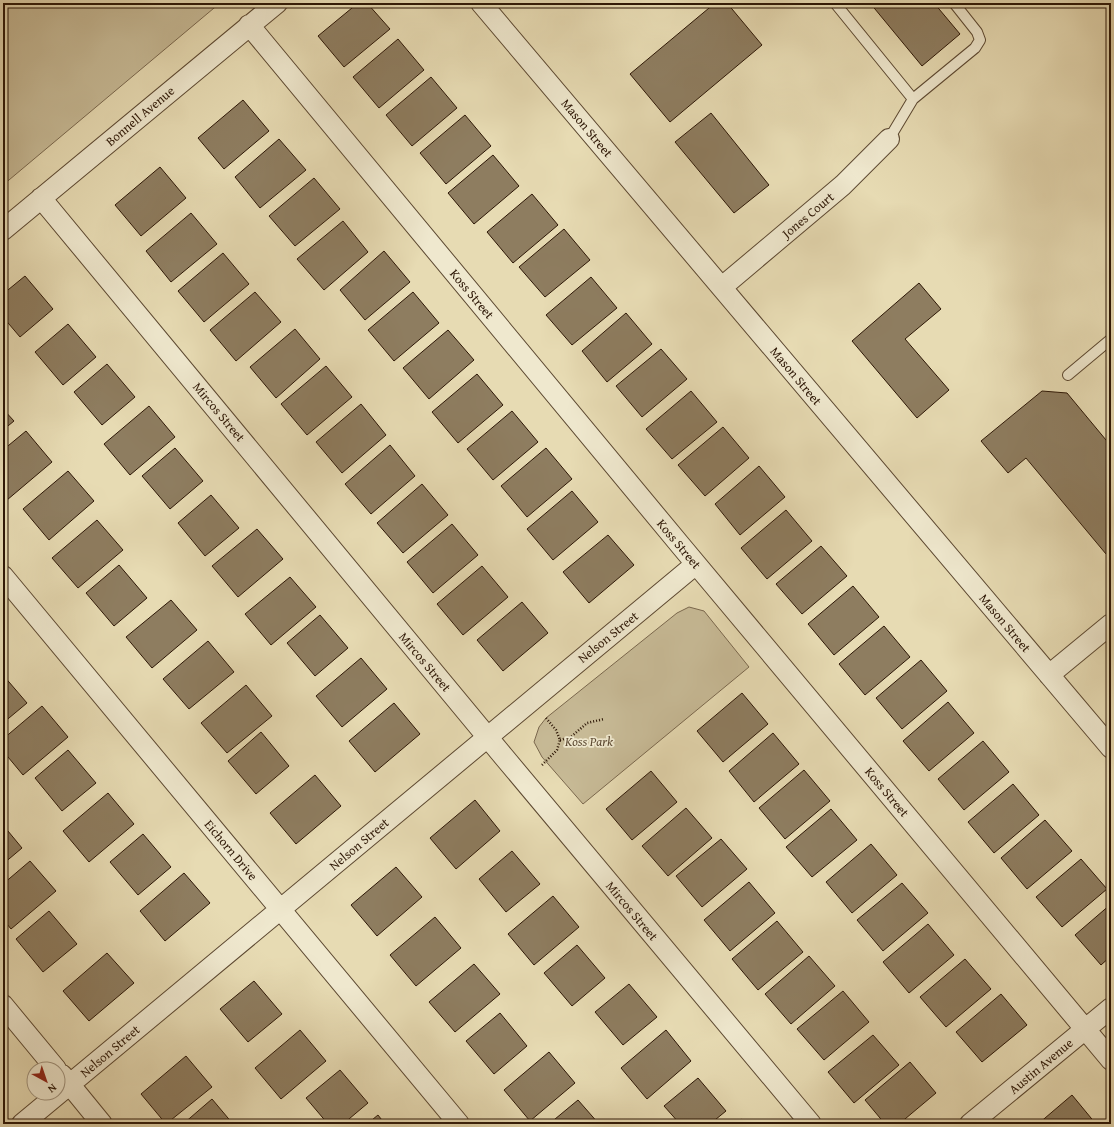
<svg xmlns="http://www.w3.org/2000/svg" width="1114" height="1127" font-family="'Gentium Book Plus',serif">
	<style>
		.green { fill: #c7ba96; stroke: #7a684e }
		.building { fill: #8e7d60; stroke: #2d1706 }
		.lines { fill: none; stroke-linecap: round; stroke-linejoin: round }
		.service-casing { stroke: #5c4831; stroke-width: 12 }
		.minor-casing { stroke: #5c4831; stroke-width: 22 }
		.path { stroke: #2d1706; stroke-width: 2.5; stroke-dasharray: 1 2; stroke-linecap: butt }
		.service { stroke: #efe8ce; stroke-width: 10 }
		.minor { stroke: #efe8ce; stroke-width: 20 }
		.labels { text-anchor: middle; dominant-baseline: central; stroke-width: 3.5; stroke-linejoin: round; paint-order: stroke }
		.street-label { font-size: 13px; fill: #2d1706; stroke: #efe8ce }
		.park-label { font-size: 13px; font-style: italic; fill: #5b4831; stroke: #efe8ce }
	</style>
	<rect width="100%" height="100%" fill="#e7dbb3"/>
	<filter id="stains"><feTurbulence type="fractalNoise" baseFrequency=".005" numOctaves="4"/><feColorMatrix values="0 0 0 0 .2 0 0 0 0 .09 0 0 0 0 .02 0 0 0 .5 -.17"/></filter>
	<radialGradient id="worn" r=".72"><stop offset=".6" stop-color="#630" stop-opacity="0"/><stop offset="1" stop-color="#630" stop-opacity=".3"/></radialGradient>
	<!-- green -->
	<path class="green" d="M3 3H220L3 185Z
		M689 607 704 611 749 667 583 804 542 757 534 742 539 727 546 718 677 613Z"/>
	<!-- building -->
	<path class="building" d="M358 3H367L390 29 344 67 318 36Z
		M715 3H727L762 45 670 122 630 74Z
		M870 3H934L960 34 922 66Z
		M398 39 424 70 379 108 353 77Z
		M431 77 457 108 412 146 386 115Z
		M243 100 269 131 224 169 198 138Z
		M711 113 769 185 734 213 675 142Z
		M465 115 491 146 446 184 420 153Z
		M279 139 306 170 260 208 235 177Z
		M493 155 519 186 474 224 448 193Z
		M160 167 186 198 141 236 115 205Z
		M314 178 340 209 295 246 269 216Z
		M532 194 558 225 513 263 487 232Z
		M191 213 217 244 171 282 146 251Z
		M343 221 368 252 324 290 297 259Z
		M564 229 590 260 545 297 519 267Z
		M384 251 410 282 365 320 340 290Z
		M223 253 249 284 204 322 178 291Z
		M25 276 53 309 20 337 3 317V294Z
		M591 277 617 308 572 345 546 315Z
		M919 283 941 309 905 339 949 390 917 418 852 341Z
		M255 292 281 322 236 361 210 330Z
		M413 292 439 323 394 361 368 330Z
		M626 313 652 344 607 382 582 351Z
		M68 324 96 357 63 385 35 352Z
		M295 329 320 359 276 398 250 367Z
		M448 330 474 360 429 399 403 368Z
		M661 349 687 379 642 417 616 386Z
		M107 364 135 397 102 425 74 392Z
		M326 366 352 397 307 435 281 404Z
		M477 374 503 405 458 443 432 412Z
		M691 391 717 422 672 459 646 429Z
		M1042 391 1067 393 1111 446V550L1106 554 1026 458 1008 473 981 441Z
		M361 404 386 435 342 473 316 442Z
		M149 406 175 437 130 475 104 444Z
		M3 409 14 421 3 430Z
		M512 411 538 442 493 480 467 449Z
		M723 427 749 458 705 496 678 465Z
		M26 431 52 462 7 500 3 495V450Z
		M390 445 415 476 371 514 345 484Z
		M175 448 203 481 170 509 142 476Z
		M546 448 572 479 527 517 501 486Z
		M759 466 785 497 740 535 715 504Z
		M68 471 94 501 49 540 23 509Z
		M422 484 448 515 403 553 377 523Z
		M572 491 598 522 553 560 527 529Z
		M211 495 239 528 205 556 178 523Z
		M786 510 812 541 767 579 741 548Z
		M97 520 123 550 78 588 52 558Z
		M452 524 478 555 433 593 407 562Z
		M257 529 283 559 238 597 212 566Z
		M608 535 634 565 589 603 563 572Z
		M821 546 847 576 802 614 776 584Z
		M119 565 147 598 114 626 86 593Z
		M482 566 508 597 463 635 437 604Z
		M290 577 316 607 271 645 245 614Z
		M853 586 879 617 834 655 808 624Z
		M171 600 197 630 152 668 126 637Z
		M522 602 548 633 503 671 477 640Z
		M320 615 348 648 315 676 287 643Z
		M884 626 910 657 865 695 839 664Z
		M208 641 234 672 189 709 163 679Z
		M361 658 387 689 342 727 316 696Z
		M921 660 947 691 902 729 876 698Z
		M3 675 27 703 3 723Z
		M246 685 272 716 227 753 201 723Z
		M742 693 768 724 723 762 697 731Z
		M948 702 974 733 929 771 903 741Z
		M394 703 420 734 375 772 349 741Z
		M42 706 68 737 23 775 3 751V739Z
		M261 732 289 766 256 794 228 761Z
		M773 733 799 764 754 802 729 771Z
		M983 741 1009 772 964 810 938 779Z
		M68 750 96 783 62 811 35 778Z
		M804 770 830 801 785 839 759 808Z
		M651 771 677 802 632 840 606 809Z
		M315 775 341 806 296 844 270 813Z
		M1013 784 1039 815 994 853 968 822Z
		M108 793 134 824 89 862 63 831Z
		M475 800 500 831 456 869 430 838Z
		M686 808 712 838 668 876 642 846Z
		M831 809 857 840 812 877 786 847Z
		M1045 820 1072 851 1027 889 1001 858Z
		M3 825 22 848 3 864Z
		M143 834 171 867 138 895 110 862Z
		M721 839 747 869 702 907 676 876Z
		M871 844 897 875 852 913 826 882Z
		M512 851 540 884 506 912 479 879Z
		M1081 859 1107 889 1062 927 1036 897Z
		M30 861 56 891 11 929 3 919V884Z
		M396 867 422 897 377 936 351 905Z
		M184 873 210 903 165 941 140 911Z
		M749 882 775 913 730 951 704 920Z
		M902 883 928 913 883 951 857 920Z
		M553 896 579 927 534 965 508 934Z
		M1111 904V956L1101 965 1075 935Z
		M49 911 77 944 43 972 16 939Z
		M435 917 461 948 416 986 390 955Z
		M777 921 803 952 758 990 732 959Z
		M928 924 954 955 909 993 883 962Z
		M577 945 605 978 572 1006 544 973Z
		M107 953 134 983 89 1021 63 991Z
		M809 956 835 986 791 1024 765 994Z
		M965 959 991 989 946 1027 920 997Z
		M474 964 500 994 455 1032 429 1002Z
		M254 981 282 1014 248 1042 220 1009Z
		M629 984 657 1017 623 1045 595 1012Z
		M843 991 869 1022 824 1060 797 1029Z
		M1001 994 1027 1025 982 1062 956 1032Z
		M500 1013 527 1046 494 1074 466 1041Z
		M300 1030 326 1061 281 1099 255 1068Z
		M666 1030 691 1061 647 1099 621 1068Z
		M873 1035 899 1065 854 1103 828 1072Z
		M549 1052 575 1083 530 1121 504 1090Z
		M186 1056 212 1087 166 1124 141 1094Z
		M910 1062 936 1093 899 1124H885L865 1100Z
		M340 1070 368 1103 343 1124H328L306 1098Z
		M698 1078 726 1111 710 1124H680L664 1106Z
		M1072 1095 1096 1124H1038Z
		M212 1099 233 1124H183Z
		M578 1100 599 1124H549Z
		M378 1115 385 1124H367Z
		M742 1119 746 1124H736Z"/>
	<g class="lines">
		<defs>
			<path id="service" d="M835 3 913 99 889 139
				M913 99 975 48 980 40 977 32 954 3
				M1068 375 1111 339"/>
			<path id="minor" d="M481 3 1111 748
				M249 25 681 546 1111 1060
				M41 198 504 757 811 1124
				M3 230 277 3
				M722 287 843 185 889 139
				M3 576 459 1124
				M1049 675 1111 624
				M3 1005 56 1069
				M62 1075 102 1124
				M22 1124 696 564
				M970 1124 1111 1008"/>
		</defs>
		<!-- service casing -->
		<use href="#service" class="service-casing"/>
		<!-- minor casing -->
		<use href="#minor" class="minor-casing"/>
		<!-- path -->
		<path class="path" d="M560 740 571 737 587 723 604 719
			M542 765 557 750 560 740 556 730 546 718"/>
		<!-- service -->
		<use href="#service" class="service"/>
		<!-- minor -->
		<use href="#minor" class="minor"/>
	</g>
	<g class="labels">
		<!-- street labels -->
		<g class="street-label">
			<text transform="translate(140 116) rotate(-40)">Bonnell Avenue</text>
			<text transform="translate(587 128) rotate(50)">Mason Street</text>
			<text transform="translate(808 215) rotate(-40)">Jones Court</text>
			<text transform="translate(472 294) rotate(50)">Koss Street</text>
			<text transform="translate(796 376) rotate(50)">Mason Street</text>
			<text transform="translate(219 412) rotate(50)">Mircos Street</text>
			<text transform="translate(679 544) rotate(50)">Koss Street</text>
			<text transform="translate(1005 623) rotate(50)">Mason Street</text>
			<text transform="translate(608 637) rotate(-39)">Nelson Street</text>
			<text transform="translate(425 662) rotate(50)">Mircos Street</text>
			<text transform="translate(887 792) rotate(50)">Koss Street</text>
			<text transform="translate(359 844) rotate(-40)">Nelson Street</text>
			<text transform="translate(231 850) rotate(50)">Eichorn Drive</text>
			<text transform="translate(632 911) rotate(50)">Mircos Street</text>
			<text transform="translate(110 1051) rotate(-40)">Nelson Street</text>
			<text transform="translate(1041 1066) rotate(-40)">Austin Avenue</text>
		</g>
		<!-- park labels -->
		<g class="park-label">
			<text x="589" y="741">Koss Park</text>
		</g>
	</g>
	<!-- margin -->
	<rect width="1114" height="1127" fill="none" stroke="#e7dbb3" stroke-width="16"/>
	<rect x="4" y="4" width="1106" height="1119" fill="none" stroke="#2d1706" stroke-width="2"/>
	<rect x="8" y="8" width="1098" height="1111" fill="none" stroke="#2d1706"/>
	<!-- north arrow -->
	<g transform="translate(46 1081) rotate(140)"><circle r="19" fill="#efe8ce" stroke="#a1947e"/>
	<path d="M0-3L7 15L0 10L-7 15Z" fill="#8f2418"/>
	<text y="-6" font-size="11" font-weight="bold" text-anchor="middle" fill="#2d1706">N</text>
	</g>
	<rect width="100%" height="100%" filter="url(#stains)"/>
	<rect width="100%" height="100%" fill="url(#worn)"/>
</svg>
